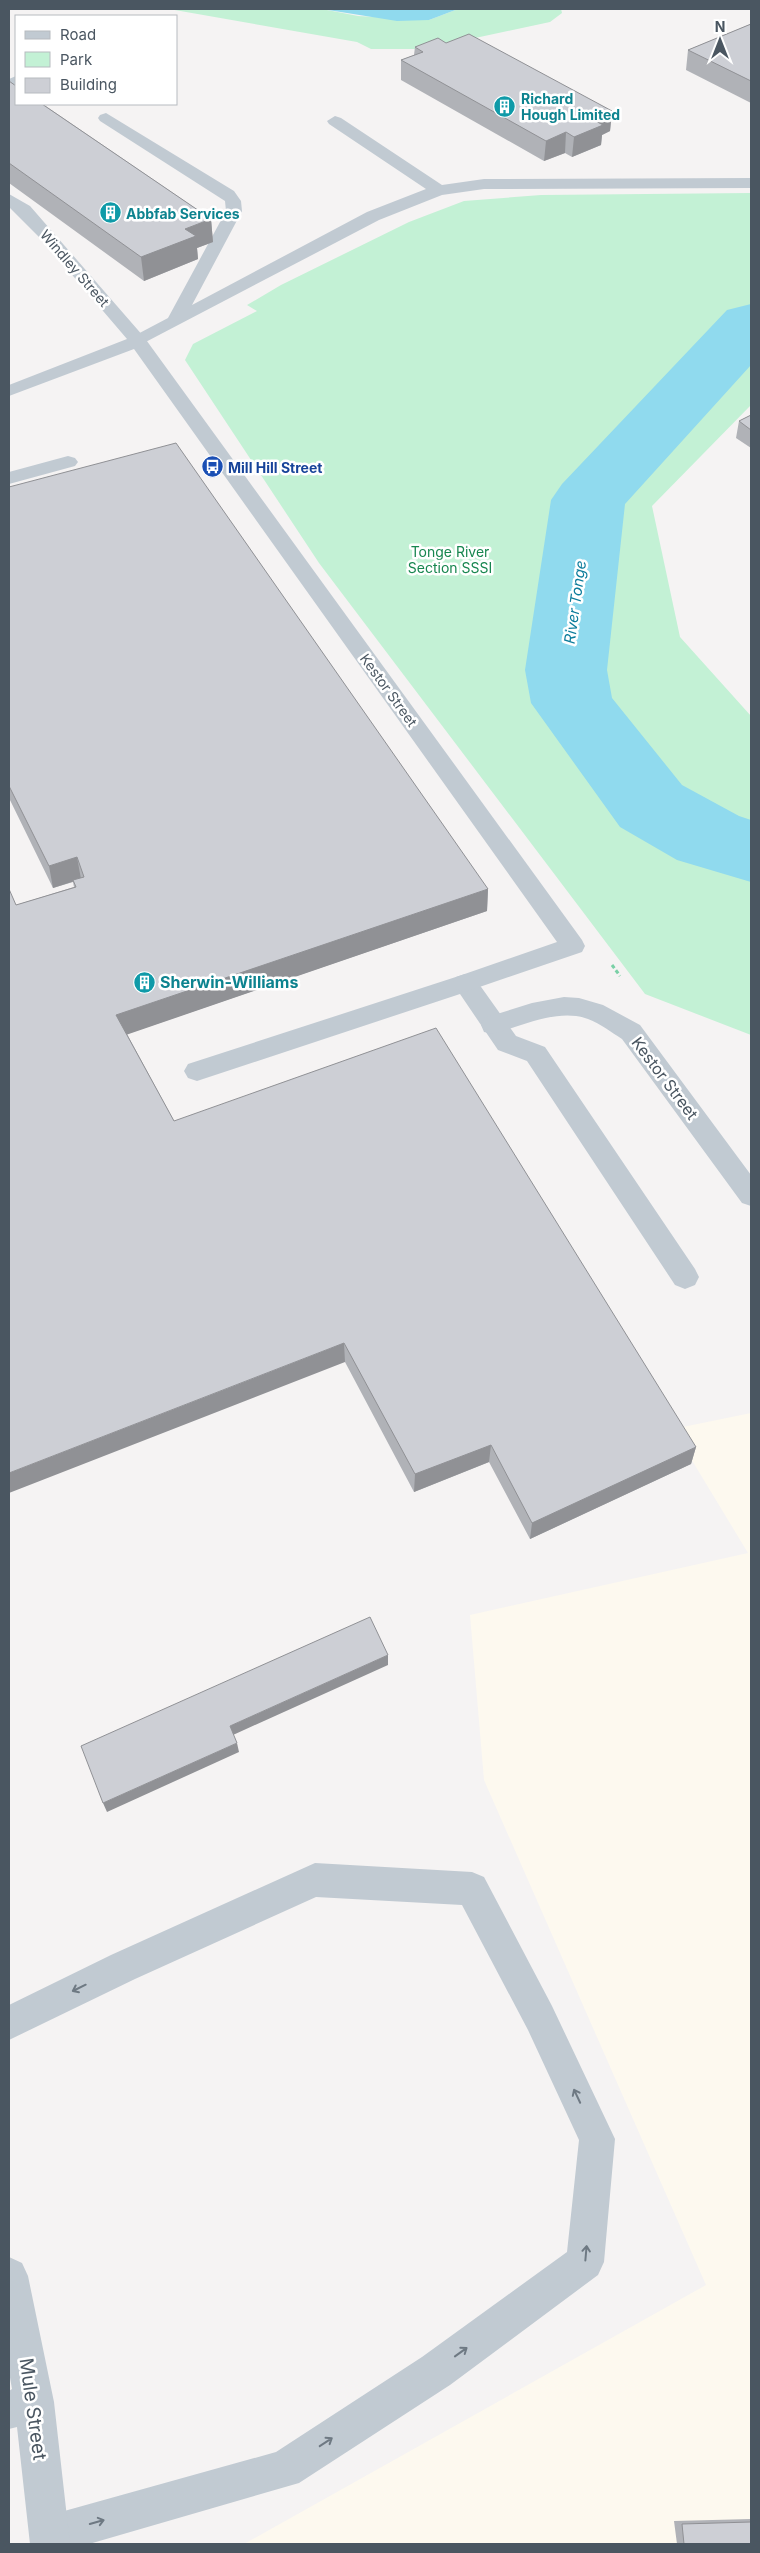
<svg xmlns="http://www.w3.org/2000/svg" width="760" height="2553" font-family="Inter,sans-serif">
	<style>
		.commercial { fill: #fdf9ef }
		.green { fill: #c3f1d5 }
		.water { fill: #90daee }
		.lines { fill: none; stroke-linecap: round; stroke-linejoin: round }
		.river { fill: #90daee; fill-rule: evenodd }
		.path { stroke: #7ad0a6; stroke-width: 3; stroke-dasharray: 4 2.5; stroke-linecap: butt }
		.lane { fill: #c1cad2; fill-rule: evenodd }
		.street { fill: #c1cad2; fill-rule: evenodd }
		.wall { fill: #b0b2b7 }
		.shaded-wall { fill: #909195 }
		.building { fill: #cdcfd5; stroke: #909195 }
		.oneway { stroke: #6e7983 }
		.labels { text-anchor: middle; dominant-baseline: central; stroke-width: 5; stroke-linejoin: round; paint-order: stroke }
		.far-culture-label { font-size: 14px; font-weight: bold; fill: #0d838f; stroke: #fff; text-anchor: start }
		.far-street-label { font-size: 14px; fill: #4a5661; stroke: #fff }
		.far-transit-label { font-size: 14px; font-weight: bold; fill: #164399; stroke: #fff; text-anchor: start }
		.far-park-label { font-size: 14px; fill: #17864f; stroke: #fff }
		.far-water-label { font-size: 15px; font-style: italic; fill: #0c7c9b; stroke: #fff }
		.culture-label { font-size: 16px; font-weight: bold; fill: #0d838f; stroke: #fff; text-anchor: start }
		.street-label { font-size: 16px; fill: #4a5661; stroke: #fff }
		.near-street-label { font-size: 19px; fill: #4a5661; stroke: #fff }
	</style>
	<rect width="100%" height="100%" fill="#f5f3f3"/>
	<!-- commercial -->
	<path class="commercial" d="M751 1413V2544H244L706 2285 484 1780 470 1615 748 1553 673 1429Z"/>
	<!-- green -->
	<path class="green" d="M169 9H322L358 16 429 20 458 9H561L562 13 550 22 424 49H371L357 42Z
		M751 193V405L652 506 680 637 751 716V1035L645 994 319 563 185 360 193 344 257 311 247 305 281 285 409 222 464 201 541 195Z"/>
	<!-- water -->
	<path class="water" d="M322 9H458L429 20 397 21Z"/>
	<g class="lines">
		<!-- river -->
		<path class="river" d="M751 304V365L625 504 607 670 612 698 682 785 739 816 751 820V882L677 860 620 827 531 703 525 670 551 500 562 484 727 310Z"/>
		<!-- path -->
		<path class="path" d="M612 965 620 976"/>
		<!-- lane -->
		<path class="lane" d="M106 113 234 191 241 201 242 211 192 305 367 212 426 189 329 124 327 121 335 116 341 118 442 185 484 179 751 178V188L484 189 442 195 379 220 138 346 132 345 129 341 132 337 168 318 226 211 225 201 100 121 98 118 100 115Z
			M68 456 75 458 78 462 75 466 9 484V472Z
			M465 974 474 977 516 1036 545 1047 695 1269 699 1277 695 1285 685 1289 675 1285 527 1061 498 1050 460 994 197 1081 188 1078 184 1071 188 1064Z
			M315 1863 472 1872 484 1877 552 2006 615 2139 604 2262 598 2275 450 2385 299 2483 89 2544H34L30 2535 36 2521 50 2515 276 2452 422 2357 567 2252 579 2140 528 2030 462 1905 316 1897 135 1979 9 2040V2005L111 1955Z"/>
		<!-- street -->
		<path class="street" d="M16 76V86L9 89V79Z
			M9 194 30 206 144 337 582 940 585 946 582 952 465 992 456 989 453 983 456 977 557 942 134 349 9 396V385L127 339 44 242 9 207Z
			M564 997 579 998 603 1005 640 1025 751 1175V1206L742 1203 622 1039C611 1032 601 1024 588 1019 558 1008 522 1026 493 1034L484 1032 481 1025 484 1018 532 1003Z
			M9 2257 22 2263 28 2276 54 2402 70 2544H30L17 2427 9 2429V2391L12 2389 9 2372Z"/>
	</g>
	<!-- wall -->
	<path class="wall" d="M751 24V103L686 70 688 50Z
		M446 43 612 111 610 131 602 135 601 145 572 157 565 153 544 161 401 80V60L414 55 415 47Z
		M9 81 211 219 213 242 197 248 198 259 144 281 9 183Z
		M751 415V448L736 438 739 421Z
		M9 487 488 889 487 911 127 1034 174 1121 696 1447 691 1464 530 1539 489 1462 414 1492 345 1362 16 905 74 887 73 882 53 888 9 798Z
		M751 2519V2544H677L674 2521Z"/>
	<!-- shaded-wall -->
	<path class="shaded-wall" d="M612 111 610 131 602 135 601 145 572 157 574 137 592 119Z
		M566 132 565 153 544 161 546 141Z
		M211 219 213 242 197 248 198 259 144 281 141 257 185 229Z
		M77 857 81 879 53 888 49 866Z
		M488 889 487 911 120 1037 116 1015Z
		M344 1343 345 1362 9 1493V1473Z
		M491 1445 489 1462 414 1492 415 1474Z
		M696 1447 691 1464 530 1539 532 1523Z
		M388 1655V1665L233 1735 230 1726Z
		M237 1743 239 1752 107 1812 103 1803Z"/>
	<!-- building -->
	<path class="building" d="M751 24V81L688 50Z
		M469 34 612 111 592 119 603 125 574 137 566 132 546 141 401 60 423 52 415 47 438 38 446 43Z
		M9 81 16 86V104H42L211 219 185 229 196 236 141 257 9 163Z
		M751 415V430L739 421Z
		M176 443 488 889 116 1015 174 1121 436 1028 696 1447 532 1523 491 1445 415 1474 344 1343 9 1473V889L16 905 76 887 73 880 84 877 77 857 49 866 9 786V487Z
		M370 1617 388 1655 230 1726 237 1743 103 1803 81 1746Z
		M751 2522V2544H684L682 2524Z"/>
	<!-- one-way arrows -->
	<defs><path id="oneway-shaft" d="M-6 0H5M1.5-3L5.5 0L1.5 3" fill="none" stroke-width="1.6" stroke-linecap="round" stroke-linejoin="round" transform="scale(1.25)"/></defs>
	<g class="oneway">
		<use href="#oneway-shaft" transform="translate(79 1988) rotate(154)"/>
		<use href="#oneway-shaft" transform="translate(577 2096) rotate(-115)"/>
		<use href="#oneway-shaft" transform="translate(586 2253) rotate(-85)"/>
		<use href="#oneway-shaft" transform="translate(461 2352) rotate(-36)"/>
		<use href="#oneway-shaft" transform="translate(326 2442) rotate(-33)"/>
		<use href="#oneway-shaft" transform="translate(97 2522) rotate(-16)"/>
	</g>
	<!-- icons -->
	<defs>
		<symbol id="building-disc" viewBox="-11 -11 22 22"><circle r="9.5" fill="#0f9aa8" stroke="#fff"/><path d="M-4-6H4V6H1V3H-1V6H-4ZM-2.5-4.3h1.7v1.8h-1.7ZM.8-4.3h1.7v1.8H.8ZM-2.5-1h1.7V.8h-1.7ZM.8-1h1.7V.8H.8Z" fill="#fff"/></symbol>
		<symbol id="bus-disc" viewBox="-11 -11 22 22"><circle r="9.5" fill="#1a4fb4" stroke="#fff"/><path d="M-5-6H5V4H4V6H2V4H-2V6H-4V4H-5ZM-3.5-4V0h7V-4ZM-3.5 1.2v1.5H-2V1.2ZM2 1.2v1.5H3.5V1.2Z" fill="#fff"/></symbol>
	</defs>
	<g fill-rule="evenodd">
		<use href="#building-disc" x="492" y="94" width="25" height="25"/>
		<use href="#building-disc" x="98" y="200" width="25" height="25"/>
		<use href="#bus-disc" x="200" y="454" width="25" height="25"/>
		<use href="#building-disc" x="132" y="970" width="25" height="25"/>
	</g>
	<g class="labels">
		<!-- far-culture labels -->
		<g class="far-culture-label">
			<text x="521" y="98">Richard<tspan x="521" dy="16">Hough Limited</tspan></text>
			<text x="126" y="213">Abbfab Services</text>
		</g>
		<!-- far-street labels -->
		<g class="far-street-label">
			<text transform="translate(75 268) rotate(49)">Windley Street</text>
			<text transform="translate(389 690) rotate(54)">Kestor Street</text>
		</g>
		<!-- far-transit labels -->
		<g class="far-transit-label">
			<text x="228" y="467">Mill Hill Street</text>
		</g>
		<!-- far-park labels -->
		<g class="far-park-label">
			<text x="450" y="551">Tonge River<tspan x="450" dy="16">Section SSSI</tspan></text>
		</g>
		<!-- far-water labels -->
		<g class="far-water-label">
			<text transform="translate(575 602) rotate(-82)">River Tonge</text>
		</g>
		<!-- culture labels -->
		<g class="culture-label">
			<text x="160" y="982">Sherwin-Williams</text>
		</g>
		<!-- street labels -->
		<g class="street-label">
			<text transform="translate(665 1078) rotate(53)">Kestor Street</text>
		</g>
		<!-- near-street labels -->
		<g class="near-street-label">
			<text transform="translate(33 2409) rotate(82)">Mule Street</text>
		</g>
	</g>
	<!-- border -->
	<rect width="760" height="2553" fill="none" stroke="#4a5661" stroke-width="20"/>
	<!-- legend -->
	<rect x="15" y="15" width="162" height="90" fill="#ffffff" stroke="#b7bbc0"/>
	<rect x="25" y="31" width="25" height="8" fill="#c1cad2" stroke="#b7bbc0"/>
	<text x="60" y="40" font-size="15" fill="#4a5661">Road</text>
	<rect x="25" y="52" width="25" height="15" fill="#c3f1d5" stroke="#b7bbc0"/>
	<text x="60" y="65" font-size="15" fill="#4a5661">Park</text>
	<rect x="25" y="78" width="25" height="15" fill="#cdcfd5" stroke="#b7bbc0"/>
	<text x="60" y="90" font-size="15" fill="#4a5661">Building</text>
	<!-- north arrow -->
	<g transform="translate(720 40)" stroke="#ffffff" stroke-width="4" paint-order="stroke">
	<path d="M0-4L9 19L0 12L-9 19Z" fill="#4a5661"/>
	<text y="-8" font-size="14" font-weight="bold" text-anchor="middle" fill="#4a5661">N</text>
	</g>
</svg>
